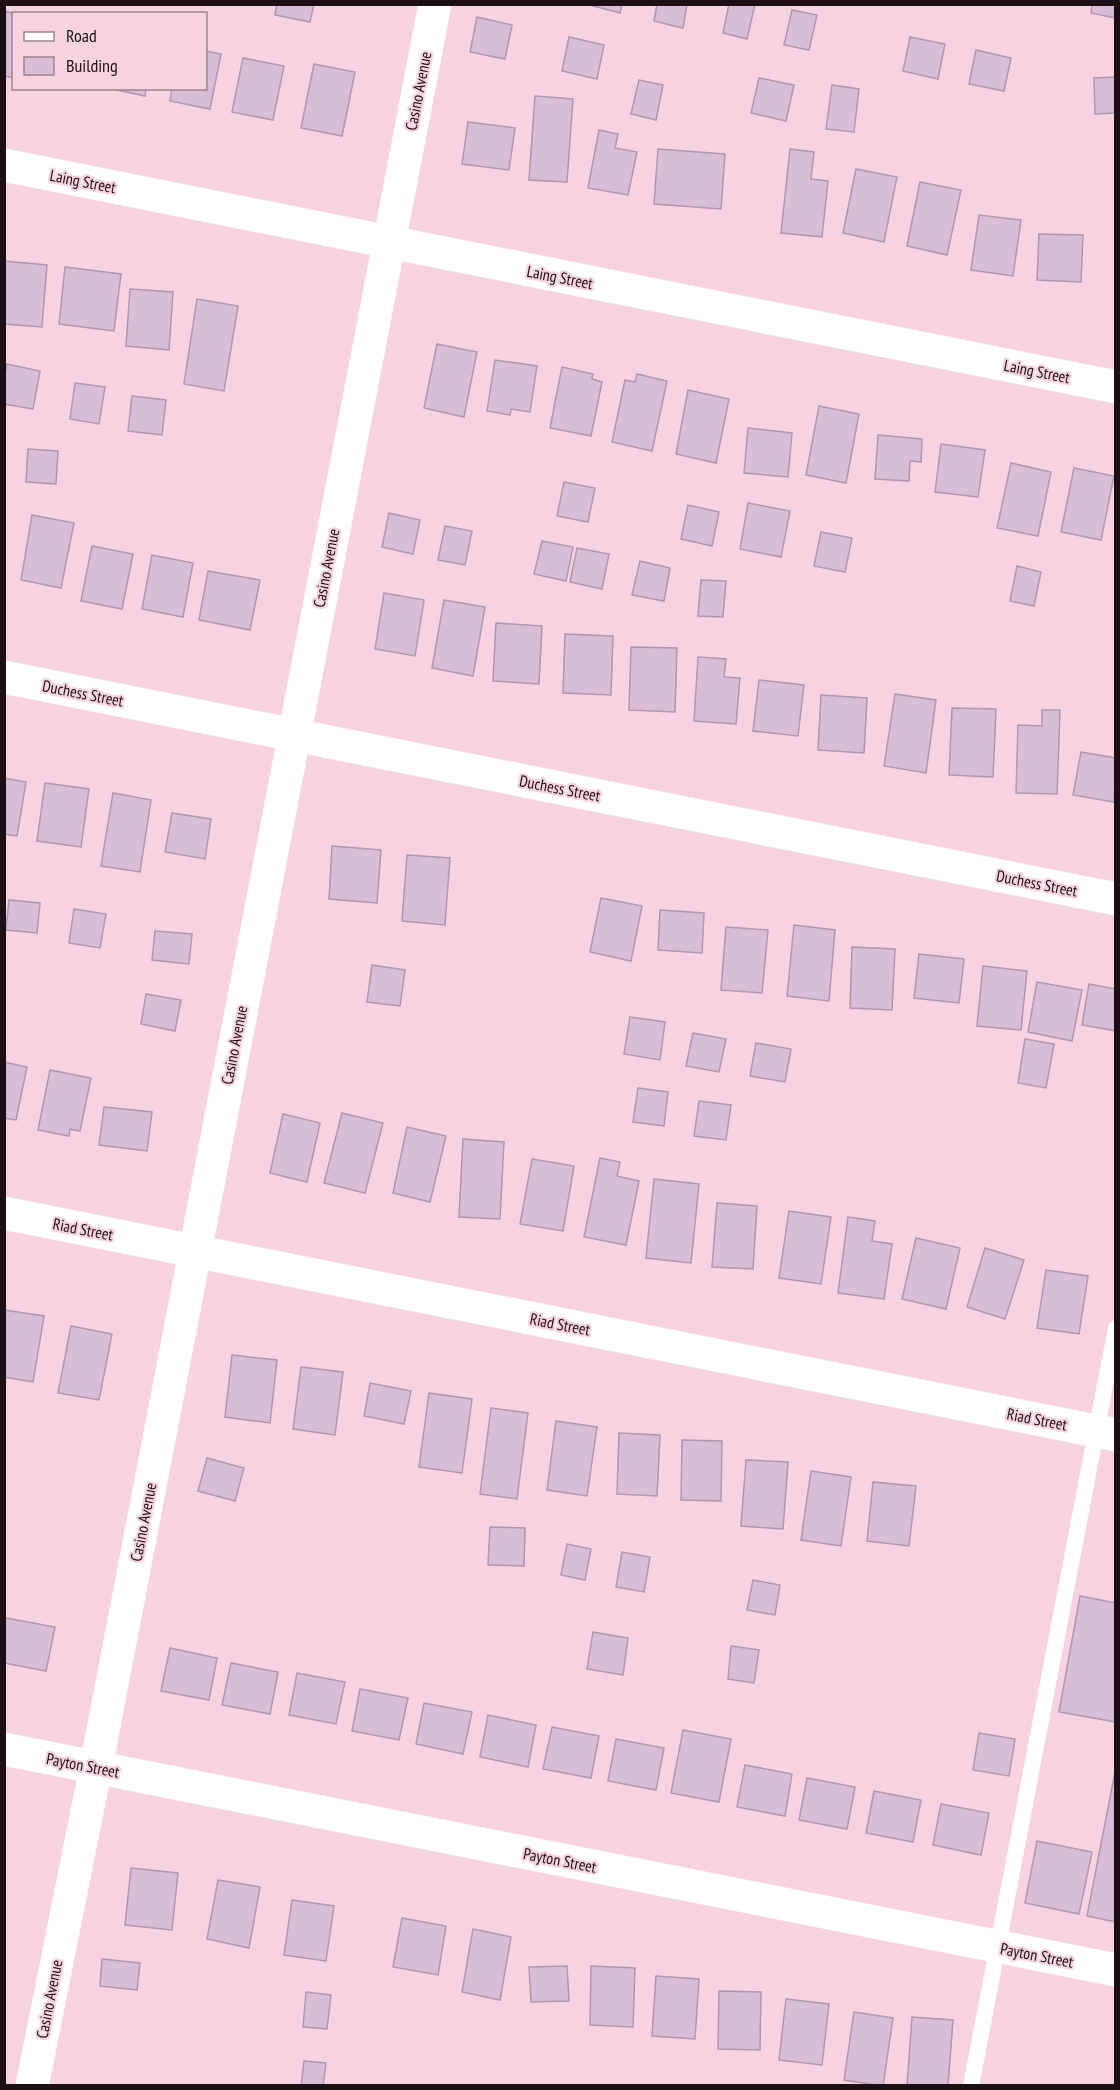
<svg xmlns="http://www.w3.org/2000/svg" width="1120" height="2090" font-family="'PT Sans Narrow',sans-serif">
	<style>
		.building { fill: #d7bed6; stroke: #b096ae; stroke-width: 1.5 }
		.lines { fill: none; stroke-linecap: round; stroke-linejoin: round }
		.lane { stroke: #fff; stroke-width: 16 }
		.street { stroke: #fff; stroke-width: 33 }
		.labels { text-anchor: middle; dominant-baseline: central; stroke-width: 4.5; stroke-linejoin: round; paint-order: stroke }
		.street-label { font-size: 16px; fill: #1c1015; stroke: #f7d3e1 }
	</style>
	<rect width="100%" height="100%" fill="#f7d3e1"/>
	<!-- building -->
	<path class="building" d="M277 4H314L310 22 275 15Z
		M586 4H622L620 13Z
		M657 4H687L683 28 654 21Z
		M729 4H755L747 39 723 33Z
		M1092 4H1116V18L1091 13Z
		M792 10 817 15 809 50 784 45Z
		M4 11 15 14H14V78L4 76Z
		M477 17 512 25 505 59 470 52Z
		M569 37 604 45 597 79 562 71Z
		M910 37 945 44 938 79 903 71Z
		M976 50 1011 58 1004 91 969 84Z
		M206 51 221 54 210 109 170 101 172 88H206Z
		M243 58 284 66 273 120 232 112Z
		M314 64 355 72 342 136 301 128Z
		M1116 77V113L1095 114 1094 78Z
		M759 78 794 85 786 121 751 113Z
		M639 80 663 85 656 120 631 114Z
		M832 85 859 89 854 132 826 129Z
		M108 88H146L145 96Z
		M535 96 573 99 567 182 529 180Z
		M468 122 515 128 509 170 462 164Z
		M599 130 618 134 615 148 637 152 628 195 588 188Z
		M658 149 725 154 721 209 654 204Z
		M790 149 814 152 811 179 828 181 822 237 781 233Z
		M856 169 897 177 884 242 843 233Z
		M920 182 961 190 947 255 907 246Z
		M979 215 1021 220 1013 276 971 270Z
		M1039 234 1083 235 1081 282 1037 280Z
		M4 261 47 265 42 327 4 324Z
		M65 267 121 274 114 331 59 324Z
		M130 289 173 292 169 350 126 346Z
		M197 299 238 306 224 391 184 384Z
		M437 344 477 352 464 417 424 408Z
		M495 360 537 366 530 412 511 409 510 415 487 411Z
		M7 364 40 371 33 409 4 404V379Z
		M562 367 593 374 592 379 602 382 591 436 550 428Z
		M637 374 667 381 652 451 612 442 625 380 635 382Z
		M75 383 105 387 99 424 70 419Z
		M688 390 729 399 716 463 676 454Z
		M132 396 166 400 162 435 128 431Z
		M819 406 859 414 846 483 806 475Z
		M748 428 792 433 788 477 744 473Z
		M878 435 922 439 921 462 910 461 909 481 875 479Z
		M941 444 985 450 978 497 935 492Z
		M28 449 58 451 56 484 26 482Z
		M1011 463 1051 472 1038 536 997 528Z
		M1074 468 1114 476 1101 540 1061 532Z
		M564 482 595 488 588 522 557 516Z
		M748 503 790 511 781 557 740 549Z
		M688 505 719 512 712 546 681 539Z
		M389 513 420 520 413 554 382 547Z
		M32 515 74 523 61 588 21 580Z
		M445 526 472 531 465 565 438 560Z
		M821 532 852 538 845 572 814 566Z
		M542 541 573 547 566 581 534 574Z
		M92 546 133 554 122 609 81 601Z
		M577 548 609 554 602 589 570 582Z
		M152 555 193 563 183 617 142 609Z
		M640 561 670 568 664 601 632 595Z
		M1017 566 1041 572 1034 606 1010 601Z
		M208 571 260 580 250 630 199 620Z
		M701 580 726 581 723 617 698 616Z
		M384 593 424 600 415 656 375 649Z
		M444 600 485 607 473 676 432 668Z
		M496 623 542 626 539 684 493 681Z
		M565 634 613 636 611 695 563 693Z
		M631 647 677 648 675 712 629 710Z
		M698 657 726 659 724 677 740 678 736 724 694 721Z
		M759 680 804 685 798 736 753 731Z
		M895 694 936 700 926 773 884 766Z
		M821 695 867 698 864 753 818 750Z
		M952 708 996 709 993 777 949 775Z
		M1042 710H1060L1057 794 1016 793 1018 725 1042 726Z
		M1081 752 1116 758 1114 802 1073 795Z
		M4 778 26 782 17 836 4 834Z
		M45 783 89 789 81 847 37 841Z
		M113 793 151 800 140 872 101 866Z
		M172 813 211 819 205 859 165 852Z
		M332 846 381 850 377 903 329 899Z
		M407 855 450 858 445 925 402 921Z
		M601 898 642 906 631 961 590 952Z
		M9 900 40 903 37 933 6 930Z
		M74 909 106 914 100 948 69 943Z
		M660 910 704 913 702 953 658 950Z
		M794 925 835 930 829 1001 787 996Z
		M726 927 768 930 762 993 721 990Z
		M155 931 192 934 189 964 152 960Z
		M852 947 895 949 892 1010 850 1008Z
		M919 954 964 959 959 1003 914 998Z
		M372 965 405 970 400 1006 367 1002Z
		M983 966 1027 971 1021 1030 977 1026Z
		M1037 982 1082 990 1072 1041 1028 1032Z
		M1089 984 1116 989V1031L1082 1025Z
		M146 994 181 1000 175 1031 141 1024Z
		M630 1017 665 1022 660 1060 624 1054Z
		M693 1033 726 1039 719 1072 686 1066Z
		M1025 1039 1054 1044 1046 1088 1018 1083Z
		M756 1043 791 1049 785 1082 750 1076Z
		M4 1062 27 1067 16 1120 4 1118Z
		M50 1070 91 1078 80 1131 70 1129 69 1136 38 1130Z
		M638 1088 668 1092 664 1126 633 1122Z
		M699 1101 731 1105 726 1140 694 1136Z
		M104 1107 152 1112 147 1151 99 1145Z
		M342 1113 383 1123 365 1193 324 1183Z
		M283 1114 320 1123 307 1182 270 1173Z
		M407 1127 446 1136 430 1202 393 1193Z
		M463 1139 504 1142 500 1219 459 1217Z
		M600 1158 620 1162 617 1176 639 1181 626 1245 584 1237Z
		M532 1159 574 1166 563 1231 520 1224Z
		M654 1179 699 1184 691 1263 646 1258Z
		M717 1203 757 1206 753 1269 712 1267Z
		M789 1211 831 1217 821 1284 779 1278Z
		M848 1217 875 1221 872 1241 892 1244 884 1299 838 1293Z
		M916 1238 960 1248 946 1309 902 1299Z
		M985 1248 1024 1260 1005 1319 967 1307Z
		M1046 1270 1088 1276 1079 1334 1037 1328Z
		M4 1310 44 1316 33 1382 4 1377Z
		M71 1326 112 1334 99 1400 58 1393Z
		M232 1355 277 1360 270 1423 225 1417Z
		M301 1367 343 1372 335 1435 293 1429Z
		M370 1383 411 1391 404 1424 364 1416Z
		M429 1393 472 1399 462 1473 419 1467Z
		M491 1408 528 1413 517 1499 480 1494Z
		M556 1421 597 1427 587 1496 547 1490Z
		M619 1433 660 1435 657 1496 617 1494Z
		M682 1440 722 1441 721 1501 681 1500Z
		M207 1458 244 1468 235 1501 198 1491Z
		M746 1460 788 1462 783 1529 741 1526Z
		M811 1471 851 1477 841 1546 801 1540Z
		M873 1482 916 1486 909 1546 867 1541Z
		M490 1527 525 1528 524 1566 488 1565Z
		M567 1544 591 1549 585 1580 561 1575Z
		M622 1552 650 1557 644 1592 616 1587Z
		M753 1580 780 1585 775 1615 747 1610Z
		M1080 1596 1116 1603V1722L1059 1712Z
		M6 1618 55 1627 46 1671 4 1663V1627Z
		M593 1632 628 1638 623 1675 587 1669Z
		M731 1646 759 1650 754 1683 728 1679Z
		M170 1648 217 1658 209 1700 161 1691Z
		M231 1663 278 1672 270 1714 222 1705Z
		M297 1673 345 1682 336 1724 289 1715Z
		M360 1689 408 1698 399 1740 352 1731Z
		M424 1703 472 1712 463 1754 416 1744Z
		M488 1715 536 1725 528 1767 480 1757Z
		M552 1727 599 1736 591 1778 543 1769Z
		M683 1730 731 1739 719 1802 671 1793Z
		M979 1733 1015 1739 1009 1776 973 1770Z
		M616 1739 664 1748 656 1790 608 1781Z
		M745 1765 792 1774 785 1816 737 1807Z
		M1116 1767V1922L1087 1916Z
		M807 1778 855 1787 847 1829 799 1820Z
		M874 1791 921 1800 913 1842 866 1833Z
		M941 1804 989 1813 981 1855 933 1845Z
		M1037 1841 1092 1852 1079 1914 1025 1903Z
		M131 1868 178 1873 172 1930 125 1925Z
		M218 1880 260 1887 249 1948 207 1939Z
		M292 1900 334 1906 326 1961 284 1955Z
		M402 1918 446 1926 438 1975 393 1967Z
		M473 1929 511 1937 500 2000 462 1992Z
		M102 1959 140 1963 137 1990 100 1986Z
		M567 1966 569 2001 531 2002 529 1967Z
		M591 1966 635 1968 633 2027 590 2025Z
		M656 1976 699 1979 695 2039 652 2036Z
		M719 1991 761 1992 760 2050 718 2049Z
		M306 1992 331 1995 327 2029 303 2027Z
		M786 1999 829 2004 822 2065 779 2060Z
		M854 2012 893 2018 883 2086 844 2080Z
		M912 2017 953 2020 948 2086H907Z
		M304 2061 326 2063 323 2086H301Z"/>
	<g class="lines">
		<!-- lane -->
		<path class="lane" d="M971 2086 1116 1328"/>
		<!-- street -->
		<path class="street" d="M4 165 1116 387
			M4 677 1116 899
			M4 1213 1116 1435
			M4 1749 1116 1970
			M32 2086 96 1767 435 4"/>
	</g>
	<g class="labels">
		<!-- street labels -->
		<g class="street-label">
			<text transform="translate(418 91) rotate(-79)">Casino Avenue</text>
			<text transform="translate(83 181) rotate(11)">Laing Street</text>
			<text transform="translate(560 277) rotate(11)">Laing Street</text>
			<text transform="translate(1037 371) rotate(11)">Laing Street</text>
			<text transform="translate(326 568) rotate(-79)">Casino Avenue</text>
			<text transform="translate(83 693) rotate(11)">Duchess Street</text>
			<text transform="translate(560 788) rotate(11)">Duchess Street</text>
			<text transform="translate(1037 883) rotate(11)">Duchess Street</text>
			<text transform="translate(234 1045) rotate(-79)">Casino Avenue</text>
			<text transform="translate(83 1229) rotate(11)">Riad Street</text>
			<text transform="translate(560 1324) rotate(11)">Riad Street</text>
			<text transform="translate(1037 1419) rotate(11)">Riad Street</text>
			<text transform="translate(143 1522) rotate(-79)">Casino Avenue</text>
			<text transform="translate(83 1765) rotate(11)">Payton Street</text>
			<text transform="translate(560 1860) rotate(11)">Payton Street</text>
			<text transform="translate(1037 1955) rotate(11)">Payton Street</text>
			<text transform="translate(49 1999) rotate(-79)">Casino Avenue</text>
		</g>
	</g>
	<!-- border -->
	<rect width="1120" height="2090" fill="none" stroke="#1c1015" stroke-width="12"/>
	<!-- legend -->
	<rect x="12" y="12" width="195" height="78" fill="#f7d3e1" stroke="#9f858f" stroke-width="1.5"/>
	<rect x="24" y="32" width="30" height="9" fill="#ffffff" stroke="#9f858f" stroke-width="1.5"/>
	<text x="66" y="42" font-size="18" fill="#1c1015">Road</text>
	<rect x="24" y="57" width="30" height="18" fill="#d7bed6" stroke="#9f858f" stroke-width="1.5"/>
	<text x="66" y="72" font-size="18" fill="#1c1015">Building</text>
</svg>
